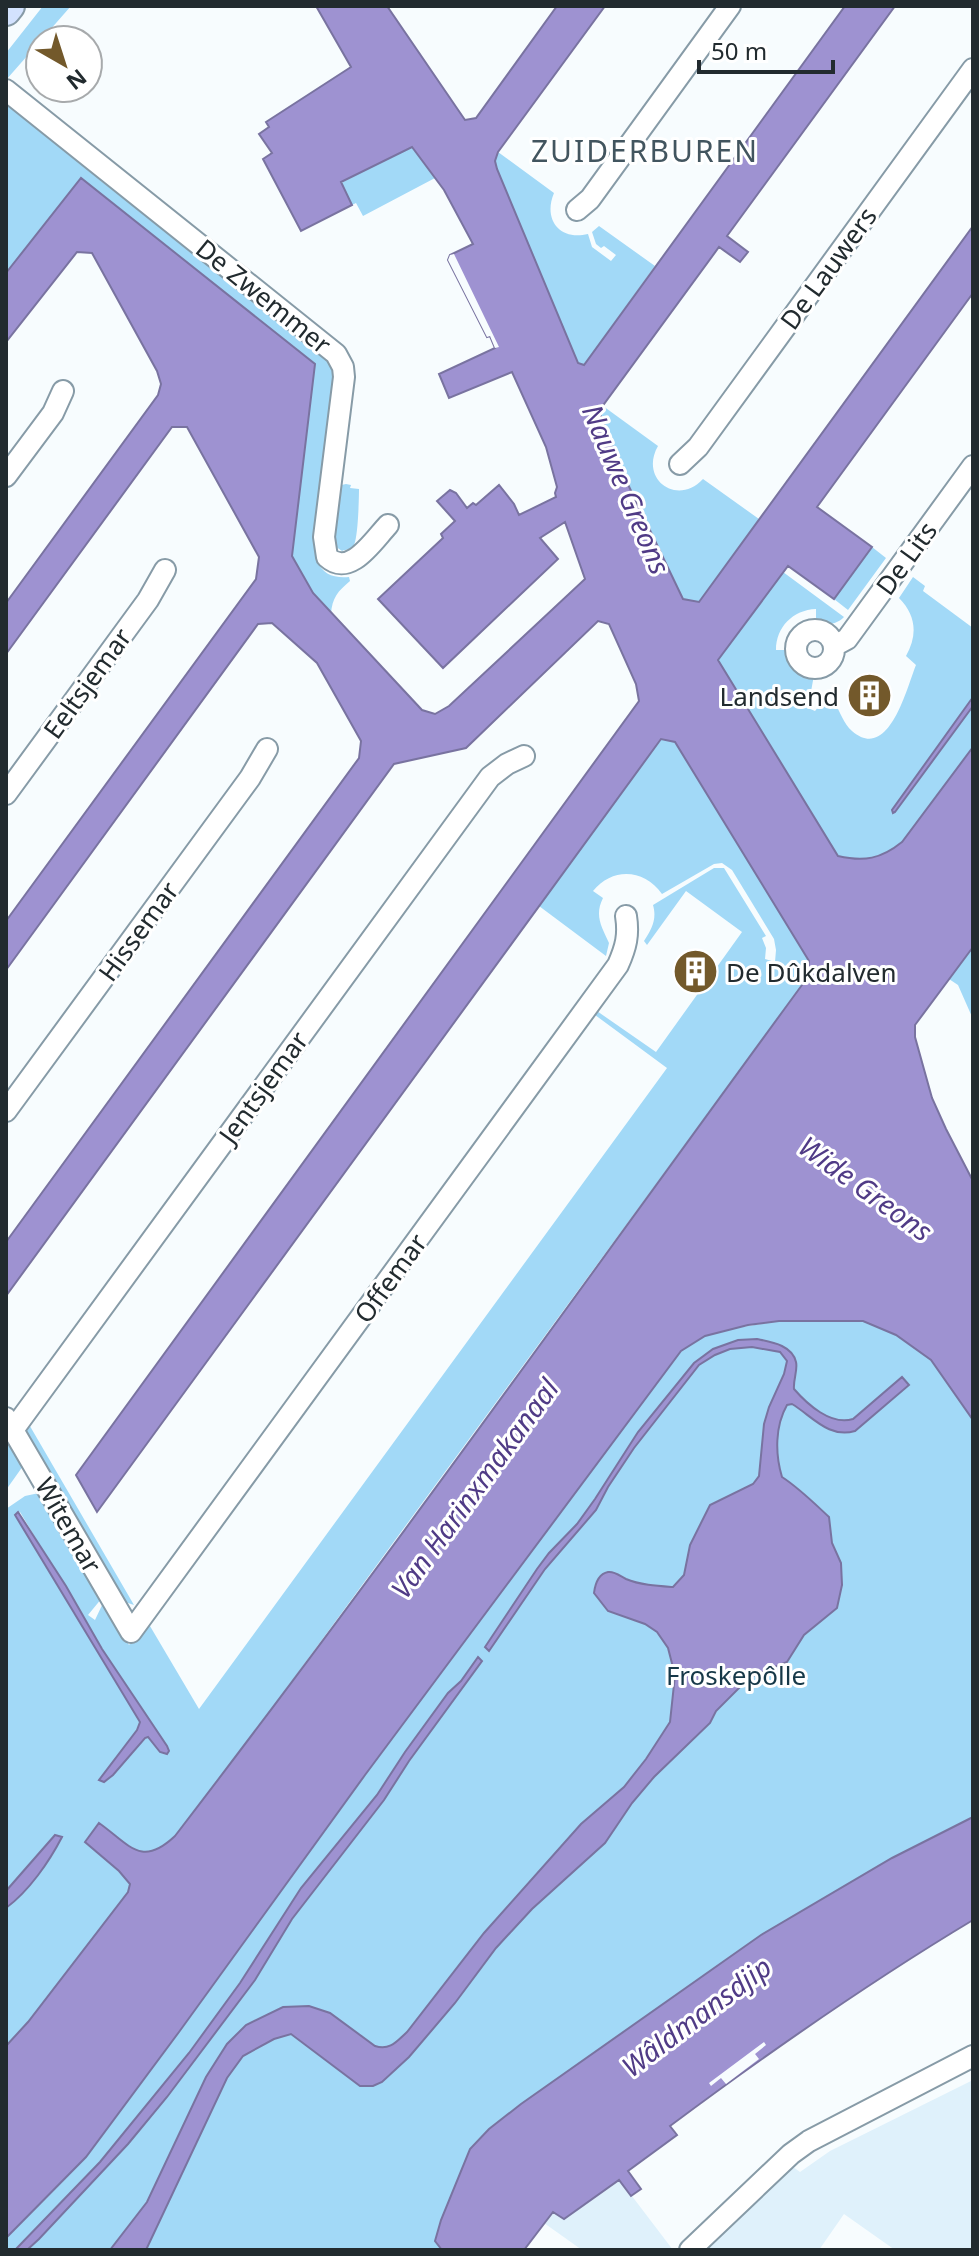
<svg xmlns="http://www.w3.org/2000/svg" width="979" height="2256" font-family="'Noto Sans',sans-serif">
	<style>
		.built { fill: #dff1fb }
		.green { fill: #a2d9f7; fill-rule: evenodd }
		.water { fill: #9e92d1; stroke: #7973a0; stroke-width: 2 }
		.pier { fill: #f7fcfe }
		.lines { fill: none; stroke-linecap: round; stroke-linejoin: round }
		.street-casing { stroke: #879ba7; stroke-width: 24 }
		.secondary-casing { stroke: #879ba7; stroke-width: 32 }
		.street { stroke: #fff; stroke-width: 20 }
		.secondary { stroke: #d3e2fe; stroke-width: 28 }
		.labels { text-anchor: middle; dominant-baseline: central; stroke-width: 6; stroke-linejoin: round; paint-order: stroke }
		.street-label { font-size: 26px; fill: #222b2f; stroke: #fff }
		.poi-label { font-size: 26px; fill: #222b2f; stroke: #fff; text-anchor: end }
		.park-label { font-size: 26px; fill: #163848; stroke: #fff }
		.water-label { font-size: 28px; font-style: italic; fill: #503b86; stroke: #fff }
		.quarter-label { font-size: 30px; letter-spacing: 2px; fill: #42555f; stroke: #fff }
	</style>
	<rect width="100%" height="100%" fill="#f7fcfe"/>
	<!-- built -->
	<path class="built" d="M973 2080V2250H895L844 2214 819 2250H698L789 2164 800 2172 830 2151Z
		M619 2179 673 2250H582L544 2223 553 2212 564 2219Z"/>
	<!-- green -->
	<path class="green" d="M43 6H71L6 80V53Z
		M6 99 100 175 101 181 162 228 171 230 336 365 316 559C323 575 333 578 349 577L350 581C338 591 332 598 331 614L313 593 292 556 315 364 81 178 6 273Z
		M412 146 435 178 363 216 356 203 352 205 341 183Z
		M498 152 554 193C543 219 559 241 588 234L592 247 611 261 616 255 604 246 601 248 596 244 592 232 599 226 655 266 584 365 578 363 497 169 495 161Z
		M603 406 658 446C639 479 677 507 703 479L759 519 699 602 683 600 623 474 599 411Z
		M346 484 351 485 350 488 359 489C359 500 358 537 354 545 350 550 347 549 342 551L332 544 337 486Z
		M872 547 886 558 848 610 834 599Z
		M783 572 844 617C835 626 827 624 816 623V609C793 610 776 627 776 650H789C792 664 799 672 814 675L808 708 815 711 823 701 831 707 835 703C840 712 844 724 852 731 889 763 907 687 916 665L906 656C918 635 916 615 899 598L913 577 925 586 923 591 973 628V697L892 812H895L973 706V747L902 842C881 859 863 862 838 856L718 660Z
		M661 739 675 741 809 961 808 973 802 985 247 1742 175 1836C141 1868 130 1846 99 1823L85 1841 119 1871 130 1884 128 1892 28 2022 6 2046V1908L11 1904 55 1835 6 1891V1509L25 1496 39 1493 102 1598 88 1615 95 1620 104 1601 129 1645 147 1621 199 1709 667 1068 591 1012 594 1009 656 1052 742 932 686 891 647 945 644 941C652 929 657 919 653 905L714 868H724L766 936 762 938 766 948 765 959 775 962 776 950 774 939 732 870 722 863 714 864 662 894C644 869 613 867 593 891L603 898C594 916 602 927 609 943L606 956 539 906ZM20 1512 102 1649 167 1746 169 1751 167 1754 160 1752 148 1737 140 1743 137 1730 140 1722 15 1515Z
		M973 947V1019L958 985 949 979Z
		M779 1321H863L896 1335 931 1360 973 1420V1817L892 1858 761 1935 521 2104 435 2241 442 2250H6V2238L86 2157 179 2032 365 1775 681 1351 705 1336 729 1329Z
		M27 1421 134 1605 125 1602 24 1432Z
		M6 1437 23 1466 6 1490Z"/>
	<!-- water -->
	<path class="water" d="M316 6H387L465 120 476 118 557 6H605L498 152 495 161 497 169 578 363 584 365 845 6H895L727 236 748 252 740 262 719 247 599 411 623 474 683 599 699 602 973 226V293L817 507 872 547 834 599 788 566 718 660 838 856C864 862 881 859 902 842L973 747V947L915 1025V1037L932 1098 946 1129 973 1181V1420L931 1360 896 1335 863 1321H779L748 1325 705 1336 681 1351 365 1775 179 2032 86 2157 6 2238V2046L28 2022 128 1892 130 1884 119 1871 85 1842 99 1823C130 1845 141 1868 175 1836 390 1556 594 1269 802 985L808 973 809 961 675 742 661 739 97 1512 76 1475 639 701 636 684 609 624 598 621 466 748 394 764 6 1296V1242L359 758 361 741 317 663 272 623 258 624 6 970V921L256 579 259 557 187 427H172L6 654V603L158 395 161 384 157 371 92 253 77 252 6 342V273L81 178 315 364 292 556 313 593 422 710 435 714 449 706 585 579 565 522 540 538 558 559 443 668 378 599 443 538 441 534 455 521 437 501 450 490 456 493 467 508 473 503 476 505 499 485 514 504 519 515 556 497 555 493 557 487 546 447 512 372 449 398 439 374 495 348 490 336 487 337 448 260 450 255 473 244 444 190 412 147 341 182 352 205 301 231 263 159 272 153 259 134 269 127 266 122 351 67Z
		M973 697V706L895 812 893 813 892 810Z
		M757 1339C771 1342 792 1345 796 1362 798 1370 793 1380 794 1389 807 1404 831 1426 853 1419L902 1377 909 1385 855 1431C829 1439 812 1416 792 1404L787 1405C775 1426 775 1454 782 1477 799 1488 814 1503 829 1517L832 1543 841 1563 842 1585 837 1608 804 1635 787 1662 750 1677 716 1711 710 1723 654 1777 632 1803 605 1843 532 1909 496 1948 455 2003 409 2057 382 2082 373 2086H360L291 2034 274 2039 243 2056 227 2078 146 2250H110L147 2202 206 2077 227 2044 246 2025 283 2007 309 2006 330 2013 375 2046C390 2051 397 2041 407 2032L484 1933 581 1824 624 1787 646 1759 670 1722 675 1675 668 1648 657 1632 645 1624 608 1611 594 1593C595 1585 598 1574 608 1572 615 1571 620 1576 626 1579 640 1585 658 1586 673 1587L684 1575 690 1545 710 1505 753 1484 759 1476 764 1424 769 1407 784 1374 787 1361 780 1352 752 1347 730 1349 715 1355 699 1365 634 1448 608 1487 596 1510 545 1569 489 1651 485 1647 537 1569 549 1553 577 1524 595 1499 638 1432 694 1363 713 1349 738 1340Z
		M18 1512 66 1586 102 1649 167 1746 169 1751 167 1754 160 1752 148 1737 145 1738 113 1775 104 1782 99 1780 137 1730 140 1722 15 1515Z
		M478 1657 482 1661 409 1761 384 1800 292 1919 255 1980 167 2097 128 2144 39 2239 27 2250H15L100 2162 189 2053 240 1983 301 1888 377 1795 405 1752 448 1693 461 1681Z
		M973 1817V1920C868 1983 768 2053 670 2126L677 2135 628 2171 641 2189 631 2196 619 2180 564 2219 553 2212 524 2250H442L435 2241 441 2220 470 2149 489 2129 521 2104 761 1935 892 1858Z
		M55 1835 62 1837C49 1862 29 1891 6 1908V1891Z"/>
	<!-- pier -->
	<path class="pier" d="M454 254 499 347 495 348 490 336 487 337 448 260 450 255Z
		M764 2042 766 2045 755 2054 759 2059 726 2084 721 2078 711 2086 709 2083Z"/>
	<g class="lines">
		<defs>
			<path id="street" d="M6 90 336 354 343 367 344 377 324 537 327 557C350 578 373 541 388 525
				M577 210 590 199 730 6
				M680 464 698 447 973 69
				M6 476 53 413 63 391
				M796 649a19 19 0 1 1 38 0a19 19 0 1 1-38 0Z
				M834 646 847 639 973 466
				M6 794 148 600 165 570
				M6 1111 250 778 267 749
				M6 1418 131 1632 618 965C626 947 629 935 626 916
				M13 1430 490 777 507 764 524 756
				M690 2250 791 2154 809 2141 973 2056"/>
			<path id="secondary" d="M6 11 10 6"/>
		</defs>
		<!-- street casing -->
		<use href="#street" class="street-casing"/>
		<!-- secondary casing -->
		<use href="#secondary" class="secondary-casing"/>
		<!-- street -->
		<use href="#street" class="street"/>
		<!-- secondary -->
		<use href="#secondary" class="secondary"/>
	</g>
	<!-- icons -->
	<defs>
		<symbol id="building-disc" viewBox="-11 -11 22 22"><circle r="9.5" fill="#73592b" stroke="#fff"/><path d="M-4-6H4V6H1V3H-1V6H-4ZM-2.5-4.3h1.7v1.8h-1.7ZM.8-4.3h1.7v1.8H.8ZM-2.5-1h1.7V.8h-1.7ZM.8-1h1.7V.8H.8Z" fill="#fff"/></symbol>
	</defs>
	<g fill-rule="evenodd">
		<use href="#building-disc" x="844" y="670" width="51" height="51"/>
		<use href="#building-disc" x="670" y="946" width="51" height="51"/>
	</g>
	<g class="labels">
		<!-- street labels -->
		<g class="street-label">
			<text transform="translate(828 268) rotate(-54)">De Lauwers</text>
			<text transform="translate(264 296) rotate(39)">De Zwemmer</text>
			<text transform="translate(906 558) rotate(-54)">De Lits</text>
			<text transform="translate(87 683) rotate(-54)">Eeltsjemar</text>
			<text transform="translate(138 931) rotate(-54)">Hissemar</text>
			<text transform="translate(263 1087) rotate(-54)">Jentsjemar</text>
			<text transform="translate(390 1278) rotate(-54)">Offemar</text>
			<text transform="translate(69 1525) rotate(60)">Witemar</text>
		</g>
		<!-- poi labels -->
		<g class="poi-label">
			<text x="839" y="696">Landsend</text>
			<text x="726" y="972" text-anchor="start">De Dûkdalven</text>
		</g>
		<!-- park labels -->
		<g class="park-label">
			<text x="736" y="1675">Froskepôlle</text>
		</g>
		<!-- water labels -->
		<g class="water-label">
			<text transform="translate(627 489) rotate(67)">Nauwe Greons</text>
			<text transform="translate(866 1188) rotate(36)">Wide Greons</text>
			<text transform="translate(474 1488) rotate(-54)">Van Harinxmakanaal</text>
			<text transform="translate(696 2016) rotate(-37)">Wâldmansdjip</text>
		</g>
		<!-- quarter labels -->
		<g class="quarter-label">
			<text x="645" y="150">ZUIDERBUREN</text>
		</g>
	</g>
	<!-- border -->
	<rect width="979" height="2256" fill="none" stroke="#222b2f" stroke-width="16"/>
	<!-- north arrow -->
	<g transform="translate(64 64) rotate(141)"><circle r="38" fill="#ffffff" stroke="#a7aaac" stroke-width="2"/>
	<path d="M0-6L14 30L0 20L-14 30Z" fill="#73592b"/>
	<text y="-12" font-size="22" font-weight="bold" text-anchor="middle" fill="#222b2f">N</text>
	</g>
	<!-- scale -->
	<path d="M699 60v12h134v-12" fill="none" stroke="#222b2f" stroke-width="4"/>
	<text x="711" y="60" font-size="24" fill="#222b2f" stroke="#ffffff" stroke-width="6" paint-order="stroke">50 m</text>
</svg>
